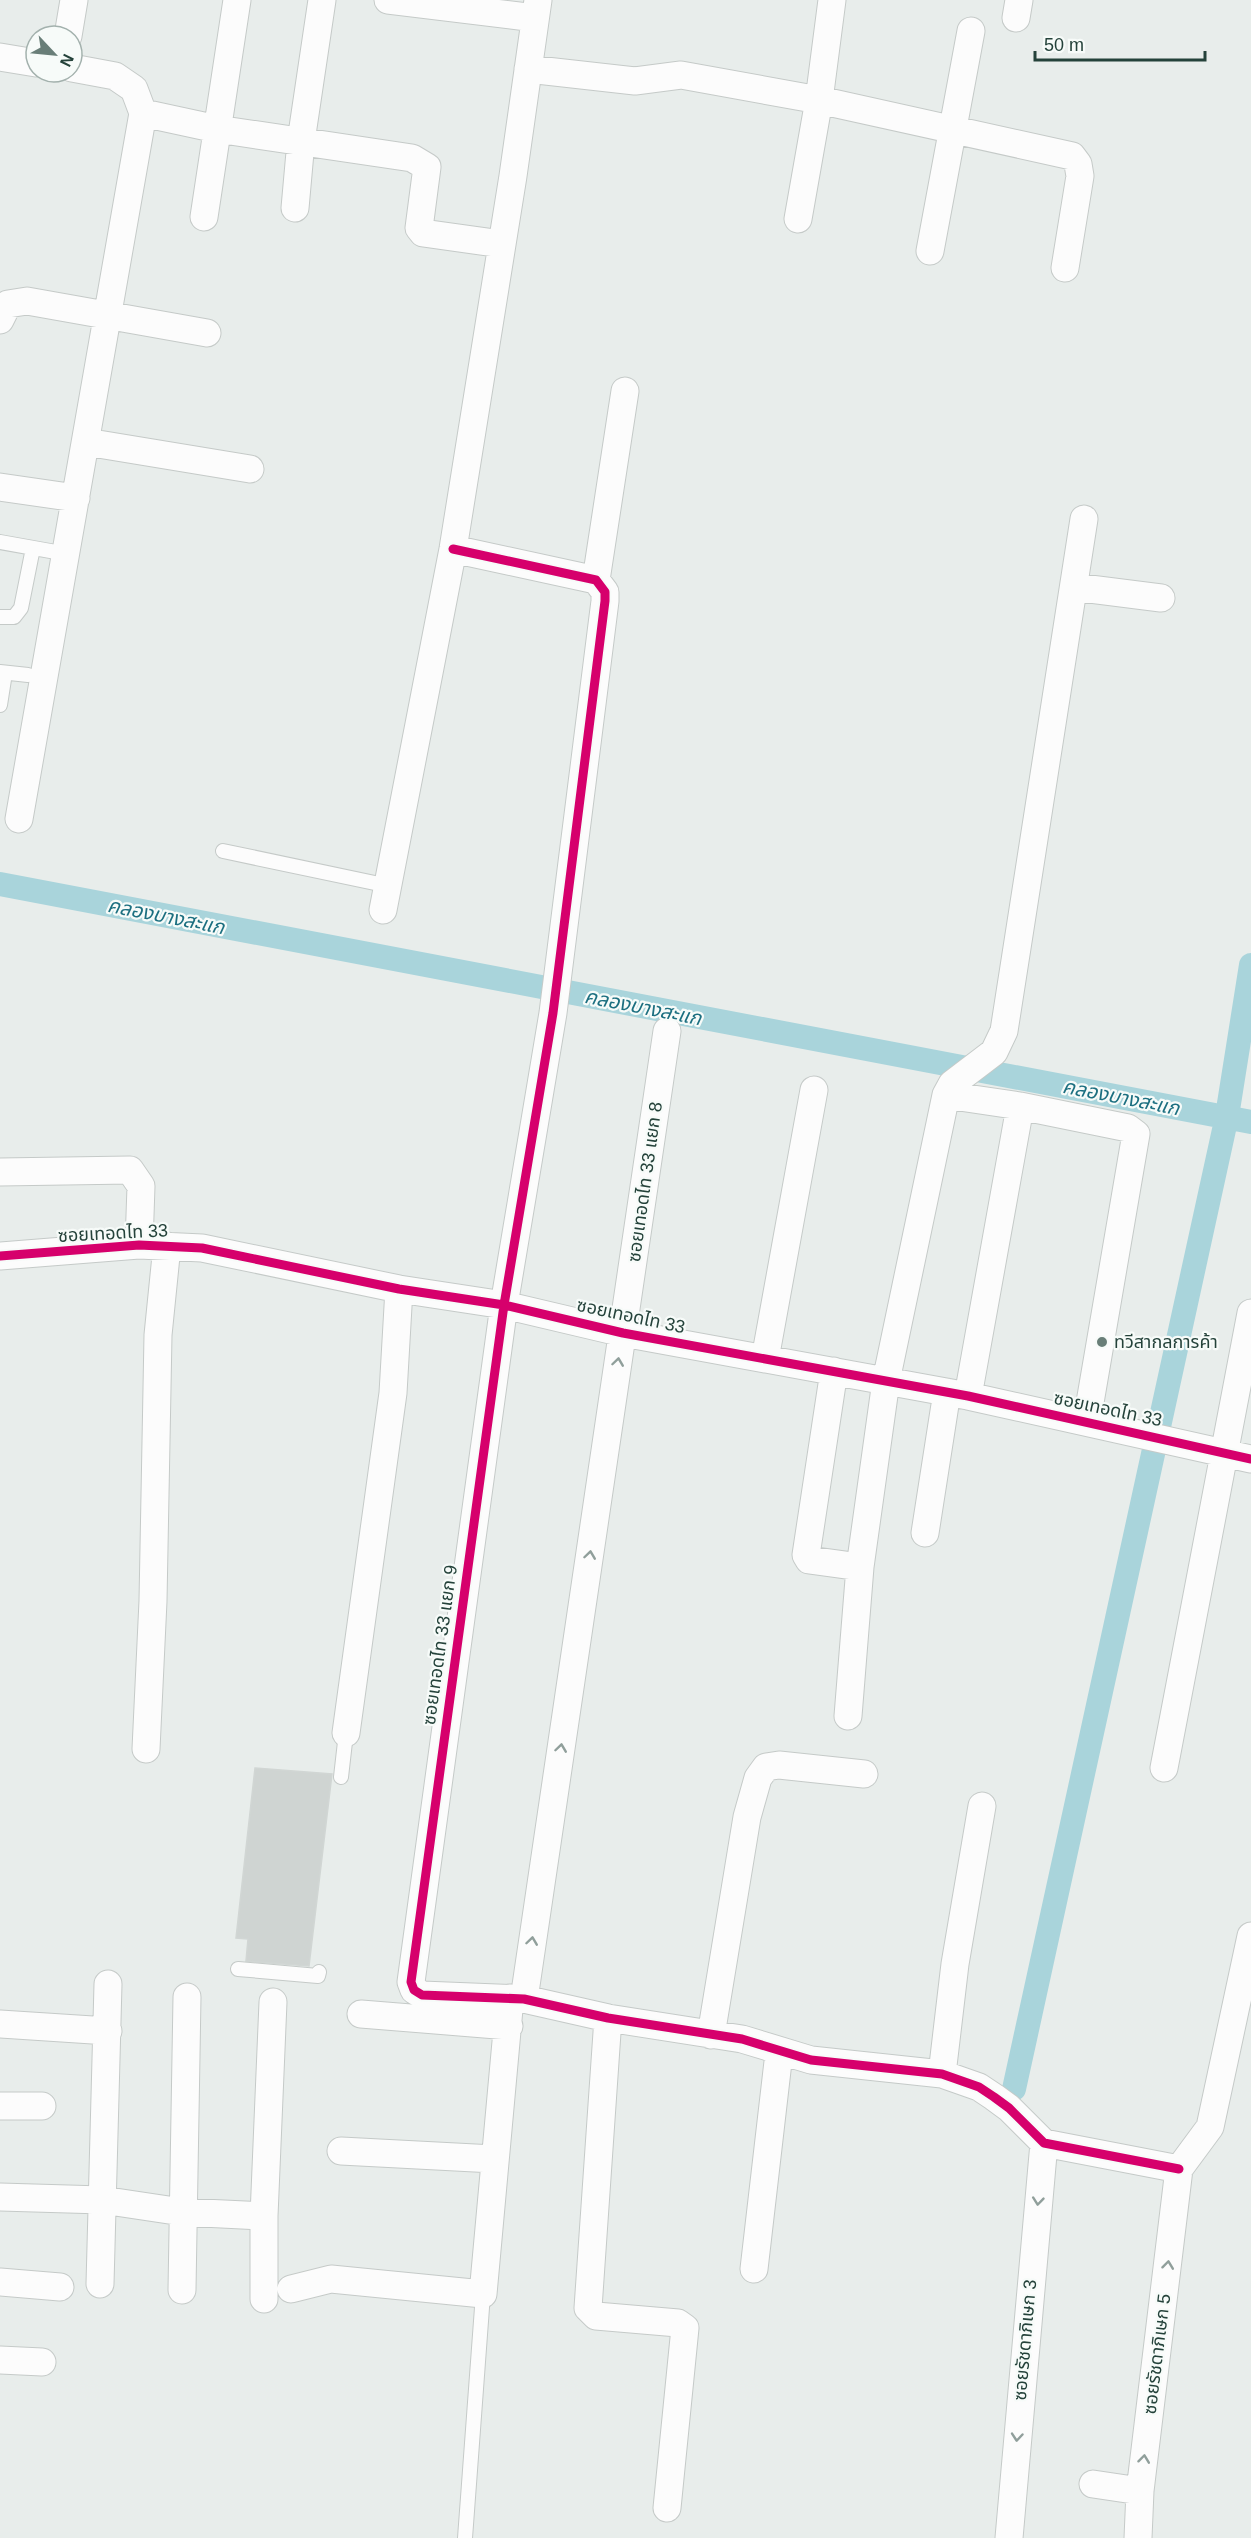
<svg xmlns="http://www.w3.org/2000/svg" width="1251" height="2538" font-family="Arial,'Noto Sans Thai',sans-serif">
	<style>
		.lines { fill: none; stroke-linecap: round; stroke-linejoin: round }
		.canal { stroke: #a9d4db; stroke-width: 24 }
		.building { fill: #cfd4d2; stroke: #d1d6d4; stroke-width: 1.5 }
		.lane-casing { stroke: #c5cac8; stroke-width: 16 }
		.street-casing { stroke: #c5cac8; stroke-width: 29 }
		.lane { stroke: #fcfcfc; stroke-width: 14 }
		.street { stroke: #fcfcfc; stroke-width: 27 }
		.cycleway-casing { stroke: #f7fbf9; stroke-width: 13 }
		.cycleway { stroke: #d6006c; stroke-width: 9 }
		.oneway { stroke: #909f9b }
		.poi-dot { fill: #697e78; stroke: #f7fbf9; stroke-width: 2 }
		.labels { text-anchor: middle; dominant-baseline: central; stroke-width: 4.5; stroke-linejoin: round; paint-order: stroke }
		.street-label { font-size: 18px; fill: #24423a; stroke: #f7fbf9 }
		.poi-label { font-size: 18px; fill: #24423a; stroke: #f7fbf9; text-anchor: start }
		.water-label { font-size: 20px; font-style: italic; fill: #1c6f80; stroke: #f7fbf9 }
	</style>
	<rect width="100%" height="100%" fill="#e8edeb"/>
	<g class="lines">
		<!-- canal -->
		<path class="canal" d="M0 884 1251 1122
			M1014 2089 1227 1116 1251 965"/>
	</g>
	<!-- building -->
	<path class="building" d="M255 1768 332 1774 309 1966 246 1961 248 1939 236 1938Z"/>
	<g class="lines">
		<defs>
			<path id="lane" d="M0 542 67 554
				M0 617H14L21 608 33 548
				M0 672 28 675
				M0 705 5 673
				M223 851 389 886
				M341 1777 346 1733
				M238 1969 318 1976 319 1972
				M465 2538 483 2294"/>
			<path id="street" d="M388 0 535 18
				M1016 18 1019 0
				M68 36 74 0
				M0 57 36 63
				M528 69 635 81 681 75 819 100 1072 156 1078 164 1080 176 1065 268
				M143 113 217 129 412 158 427 167 419 228 423 233 502 244
				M295 208 301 141 322 0
				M204 217 237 0
				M798 219 819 100 832 0
				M930 251 971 31
				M0 320 8 304 27 301 207 333
				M86 442 250 469
				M0 487 76 498
				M453 549 596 580 605 592V601L553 1013 504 1305 411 1982 414 1990 422 1995 524 1999 608 2018 742 2039 811 2060 942 2074 979 2087 994 2097 1009 2108 1044 2143 1179 2169
				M596 580 625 391
				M1074 587 1161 598
				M19 819 143 113 134 89 115 76 72 68
				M383 910 453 549 513 176 538 0
				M946 1095 1020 1106 1128 1128 1136 1134 1087 1420
				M0 1172 130 1170 141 1186 139 1245
				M0 1256 139 1245 202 1248 399 1289 504 1305 623 1333 968 1396 1251 1459
				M765 1359 814 1090
				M834 1371 806 1555 809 1560 860 1567
				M968 1396 1020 1107
				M925 1533 947 1392
				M848 1716 860 1567 886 1381 946 1095 952 1084 994 1052 1004 1031 1084 519
				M346 1733 393 1393 399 1289
				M146 1749 153 1601 158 1335 167 1246
				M1164 1768 1251 1313
				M524 1999 667 1031
				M361 2014 509 2026
				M608 2018 588 2308 596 2316 678 2323 685 2328 667 2508
				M0 2024 108 2031
				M711 2035 747 1817 758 1778 766 1767 779 1765 864 1774
				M942 2074 955 1964 982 1806
				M0 2106H42
				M341 2151 494 2159
				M0 2197 102 2200 182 2212 264 2216
				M754 2269 779 2053
				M0 2282 60 2287
				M100 2284 108 1984
				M291 2289 331 2279 483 2294 510 1998
				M182 2290 187 1997
				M264 2299V2216L273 2002
				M0 2360 42 2362
				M1093 2484 1140 2491
				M1009 2538 1044 2143
				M1138 2538 1140 2491 1179 2169 1210 2127 1251 1936"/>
		</defs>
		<!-- lane casing -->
		<use href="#lane" class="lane-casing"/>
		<!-- street casing -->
		<use href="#street" class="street-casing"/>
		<!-- lane -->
		<use href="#lane" class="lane"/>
		<!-- street -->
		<use href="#street" class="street"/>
		<defs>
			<path id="cycleway" d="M453 549 596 580 605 592V601L553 1013 504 1305 411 1982 414 1990 422 1995 524 1999 608 2018 742 2039 811 2060 942 2074 979 2087 994 2097 1009 2108 1044 2143 1179 2169
				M0 1256 139 1245 202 1248 399 1289 504 1305 623 1333 968 1396 1251 1459"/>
		</defs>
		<!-- cycleway casing -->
		<use href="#cycleway" class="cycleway-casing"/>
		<!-- cycleway -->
		<use href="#cycleway" class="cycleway"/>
	</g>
	<!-- one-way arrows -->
	<defs><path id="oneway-chevron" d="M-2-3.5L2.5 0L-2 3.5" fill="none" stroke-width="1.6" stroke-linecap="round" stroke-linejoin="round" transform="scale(1.5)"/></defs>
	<g class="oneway">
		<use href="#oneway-chevron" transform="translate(618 1362) rotate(-82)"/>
		<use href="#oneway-chevron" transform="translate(590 1555) rotate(-82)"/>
		<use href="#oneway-chevron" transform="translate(561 1748) rotate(-82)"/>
		<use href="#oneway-chevron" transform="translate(532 1941) rotate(-82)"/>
		<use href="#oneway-chevron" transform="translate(1038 2201) rotate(96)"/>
		<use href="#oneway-chevron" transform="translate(1168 2265) rotate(-83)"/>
		<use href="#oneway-chevron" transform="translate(1017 2437) rotate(95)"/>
		<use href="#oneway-chevron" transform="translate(1144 2459) rotate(-83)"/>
	</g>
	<!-- markers -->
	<circle class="poi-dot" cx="1102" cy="1342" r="6"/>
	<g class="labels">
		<!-- street labels -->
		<g class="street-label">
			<text transform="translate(645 1182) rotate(-82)">ซอยเทอดไท 33 แยก 8</text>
			<text transform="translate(113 1233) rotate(-3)">ซอยเทอดไท 33</text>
			<text transform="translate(631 1316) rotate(12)">ซอยเทอดไท 33</text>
			<text transform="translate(1108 1409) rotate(12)">ซอยเทอดไท 33</text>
			<text transform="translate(440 1645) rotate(-82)">ซอยเทอดไท 33 แยก 9</text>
			<text transform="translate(1025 2340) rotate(-85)">ซอยรัชดาภิเษก 3</text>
			<text transform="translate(1157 2354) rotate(-83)">ซอยรัชดาภิเษก 5</text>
		</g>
		<!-- poi labels -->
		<g class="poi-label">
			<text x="1114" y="1342">ทวีสากลการค้า</text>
		</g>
		<!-- water labels -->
		<g class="water-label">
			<text transform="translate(166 916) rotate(11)">คลองบางสะแก</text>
			<text transform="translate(643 1007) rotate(11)">คลองบางสะแก</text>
			<text transform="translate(1121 1097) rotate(11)">คลองบางสะแก</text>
		</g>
	</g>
	<!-- north arrow -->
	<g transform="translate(54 54) rotate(116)"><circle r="28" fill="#f7fbf9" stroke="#a3b1ad" stroke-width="1.5"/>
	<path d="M0-4.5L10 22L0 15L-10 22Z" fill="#697e78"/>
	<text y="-9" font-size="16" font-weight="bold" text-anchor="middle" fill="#24423a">N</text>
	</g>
	<!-- scale -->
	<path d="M1035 51v9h170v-9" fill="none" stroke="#24423a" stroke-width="3"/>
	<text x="1044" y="51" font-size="18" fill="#24423a" stroke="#f7fbf9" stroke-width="4.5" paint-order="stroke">50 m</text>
</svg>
